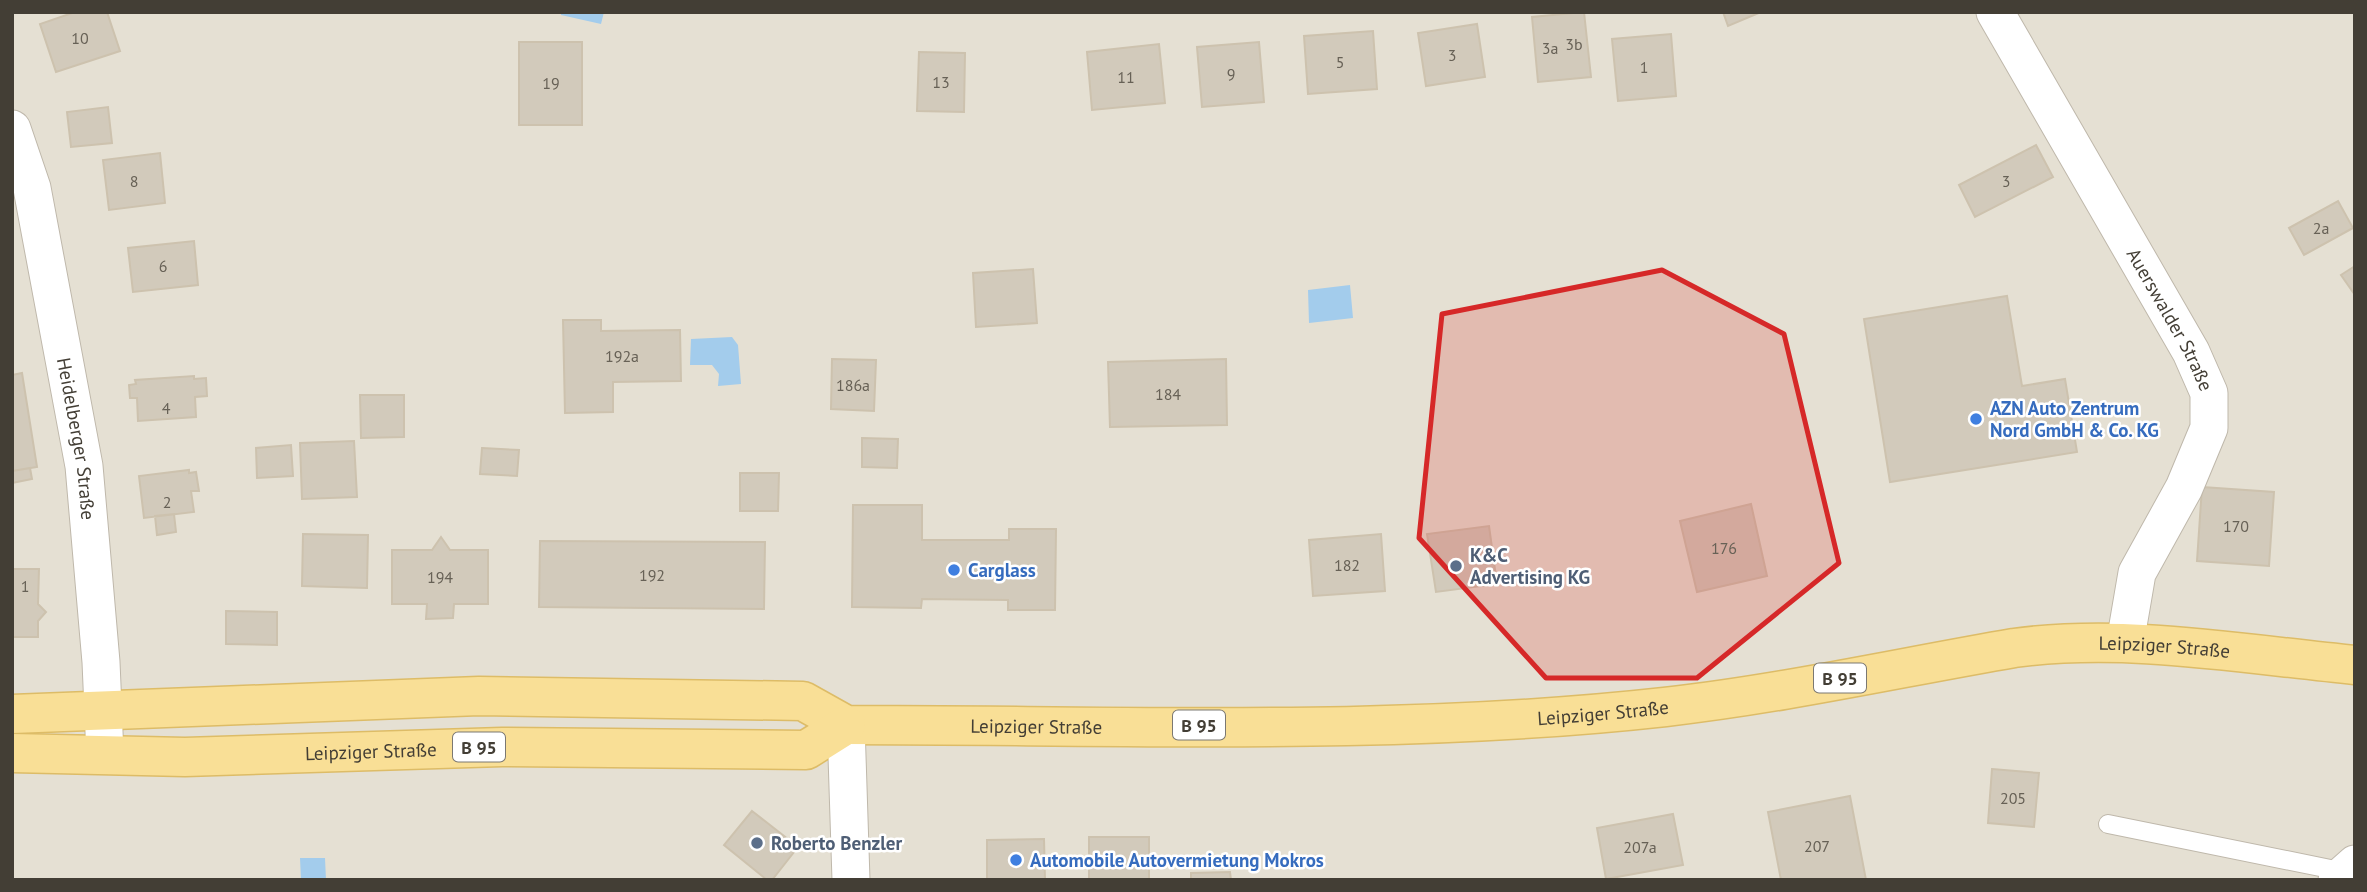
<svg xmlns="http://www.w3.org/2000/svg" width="2367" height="892" font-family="'PT Sans',sans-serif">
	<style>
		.residential { fill: #e5e0d3 }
		.water { fill: #a3ccec }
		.building { fill: #d2cabb; stroke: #cdc2ae; stroke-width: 2 }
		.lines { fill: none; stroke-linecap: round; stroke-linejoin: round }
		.lane-casing { stroke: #bfb8ab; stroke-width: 20 }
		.street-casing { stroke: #bfb8ab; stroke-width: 39 }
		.primary-casing { stroke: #ddbc67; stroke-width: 41 }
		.lane { stroke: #fff; stroke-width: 18 }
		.street { stroke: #fff; stroke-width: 37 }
		.primary { stroke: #f9df96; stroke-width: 38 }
		.marked { fill: #d62828; fill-opacity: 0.2; stroke: #d62828; stroke-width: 5; stroke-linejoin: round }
		.shop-dot { fill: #3f7fe0; stroke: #fff; stroke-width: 2.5 }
		.service-dot { fill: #5c6f8a; stroke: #fff; stroke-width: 2.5 }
		.labels { text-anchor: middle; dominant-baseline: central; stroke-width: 5; stroke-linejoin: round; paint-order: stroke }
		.number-label { font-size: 16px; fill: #676156 }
		.shield { fill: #fff; stroke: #7b7872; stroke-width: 2 }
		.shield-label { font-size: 18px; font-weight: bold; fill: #433e35 }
		.street-label { font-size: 19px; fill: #433e35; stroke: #fff }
		.shop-label { font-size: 19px; font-weight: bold; fill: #366cbe; stroke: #fff; text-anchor: start }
		.service-label { font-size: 19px; font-weight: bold; fill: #4e5e75; stroke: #fff; text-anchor: start }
	</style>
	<rect width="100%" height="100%" fill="#f1eee5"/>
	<!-- residential -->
	<path class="residential" d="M12 12H2355V855L2326 880H12Z"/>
	<!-- water -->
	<path class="water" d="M561 12H604L601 24 561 15Z
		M1350 285 1353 318 1309 323 1308 290Z
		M732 337 738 345 741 384 718 386 719 374 712 365H690L691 339Z
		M300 858H325L326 880H301Z"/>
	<!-- building -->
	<path class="building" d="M75 12H107L120 51 56 72 40 24Z
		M1584 12 1591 77 1538 82 1532 17Z
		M1723 12H1761L1728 26Z
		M1477 24 1485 77 1426 86 1418 33Z
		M1373 31 1377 89 1308 94 1304 36Z
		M1671 34 1676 96 1618 101 1612 39Z
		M519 42H582V125H519Z
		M1259 42 1264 102 1202 107 1197 47Z
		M1159 44 1165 103 1092 110 1087 52Z
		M919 52 965 53 964 112 917 111Z
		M108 107 112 143 71 147 67 112Z
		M2036 145 2053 177 1975 217 1959 185Z
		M160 153 165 203 109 210 103 160Z
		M2338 201 2353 228 2304 255 2289 228Z
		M194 241 198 285 133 292 128 248Z
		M2355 266V295L2341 275Z
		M1033 269 1037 323 976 327 973 273Z
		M2007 296 2022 386 2065 379 2077 452 1890 482 1864 319Z
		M563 320H601V331L680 330 681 381 613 382V412L565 413Z
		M832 359 876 360 874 411 831 409Z
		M1226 359 1227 425 1110 427 1108 362Z
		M22 373 37 467 12 471V375Z
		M194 376V379L206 378 207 396 195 397 196 417 138 421 137 398H130L129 385 136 384 135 380Z
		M360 395H404V437L361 438Z
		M862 438 898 439 897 468 862 467Z
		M354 441 357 497 302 499 300 443Z
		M291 445 293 476 257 478 256 448Z
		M482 448 519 450 517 476 480 474Z
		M30 468 32 479 12 483V471Z
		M189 470V473L196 472 199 491H191L194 512 144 518 139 476Z
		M740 473H779L778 511H740Z
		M2202 487 2274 492 2269 566 2197 561Z
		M1751 504 1767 576 1697 592 1680 521Z
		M853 505H922V540H1009V529H1056L1055 610H1008V600L922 599 921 608 852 607Z
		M174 514 176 532 157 535 155 516Z
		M1489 526 1497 584 1436 592 1427 534Z
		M303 534 368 535 367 588 302 586Z
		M1381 534 1385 591 1313 596 1309 540Z
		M441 537 450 550H488V604H454L453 618 426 619 427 604H392V550H432Z
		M540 541 765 542 764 609 539 607Z
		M12 569H39L38 604 46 612 38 621V637H12Z
		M226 611 277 612V645L226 644Z
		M1992 769 2039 773 2034 827 1988 823Z
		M1850 796 1866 880H1781L1768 812Z
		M752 811 798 847 772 880H767L724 845Z
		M1673 814 1683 865 1606 879 1597 828Z
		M1089 837H1149V880H1089Z
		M1044 839 1045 880H987V840Z
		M1230 872 1231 880H1191V873Z"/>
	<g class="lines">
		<defs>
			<path id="lane" d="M2108 824 2345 872"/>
			<g id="street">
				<path id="s1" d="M1995 12 2191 352 2209 393V428L2184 488 2137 573 2125 643"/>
				<path id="s2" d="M12 129 32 188 84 466 101 662 105 755"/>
				<path d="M846 725 851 880"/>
				<path d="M2337 880 2355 864"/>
			</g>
			<g id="primary">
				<path id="s3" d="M12 714 479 696 803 701 846 725C1118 725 1394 737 1665 707 1781 694 1898 668 2014 648 2126 633 2242 654 2355 665"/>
				<path id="s4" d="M12 753 185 757 502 747 806 750 846 725"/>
			</g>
		</defs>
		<!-- lane casing -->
		<use href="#lane" class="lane-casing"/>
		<!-- street casing -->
		<use href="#street" class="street-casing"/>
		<!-- primary casing -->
		<use href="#primary" class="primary-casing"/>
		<!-- lane -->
		<use href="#lane" class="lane"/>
		<!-- street -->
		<use href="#street" class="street"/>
		<!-- primary -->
		<use href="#primary" class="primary"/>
	</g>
	<!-- marked area -->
	<path class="marked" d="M1662 270 1784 334 1839 563 1697 678H1546L1419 538 1442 314Z"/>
	<!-- markers -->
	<g class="shop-dot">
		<circle cx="1976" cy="419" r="7"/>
		<circle cx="954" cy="570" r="7"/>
		<circle cx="1016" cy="860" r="7"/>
	</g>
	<g class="service-dot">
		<circle cx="1456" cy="566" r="7"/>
		<circle cx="757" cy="843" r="7"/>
	</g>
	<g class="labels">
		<!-- number labels -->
		<g class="number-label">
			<text x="80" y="38">10</text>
			<text x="1574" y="44">3b</text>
			<text x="1550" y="48">3a</text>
			<text x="1452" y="55">3</text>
			<text x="1340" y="62">5</text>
			<text x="1644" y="67">1</text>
			<text x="1231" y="74">9</text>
			<text x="1126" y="77">11</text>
			<text x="941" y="82">13</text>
			<text x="551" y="83">19</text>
			<text x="134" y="181">8</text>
			<text x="2006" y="181">3</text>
			<text x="2321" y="228">2a</text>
			<text x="163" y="266">6</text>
			<text x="622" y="356">192a</text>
			<text x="853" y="385">186a</text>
			<text x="1168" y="394">184</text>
			<text x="166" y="408">4</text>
			<text x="167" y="502">2</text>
			<text x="2236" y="526">170</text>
			<text x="1724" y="548">176</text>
			<text x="1347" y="565">182</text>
			<text x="652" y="575">192</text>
			<text x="440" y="577">194</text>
			<text x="25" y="586">1</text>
			<text x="2013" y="798">205</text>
			<text x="1817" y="846">207</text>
			<text x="1640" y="847">207a</text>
		</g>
		<!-- shield labels -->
		<g class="shield">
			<rect x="1814" y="663.5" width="52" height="29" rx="5"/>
			<rect x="1173" y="710.5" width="52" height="29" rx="5"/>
			<rect x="453" y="732.5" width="52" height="29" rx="5"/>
		</g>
		<g class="shield-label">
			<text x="1840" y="678">B 95</text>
			<text x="1199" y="725">B 95</text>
			<text x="479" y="747">B 95</text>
		</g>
		<!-- street labels -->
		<g class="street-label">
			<text stroke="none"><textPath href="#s1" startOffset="354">Auerswalder Straße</textPath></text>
			<text stroke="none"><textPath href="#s2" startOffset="317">Heidelberger Straße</textPath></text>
			<text stroke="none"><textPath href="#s3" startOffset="2165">Leipziger Straße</textPath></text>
			<text stroke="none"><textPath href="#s3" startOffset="1598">Leipziger Straße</textPath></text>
			<text stroke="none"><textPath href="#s3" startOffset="1031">Leipziger Straße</textPath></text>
			<text stroke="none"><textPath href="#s4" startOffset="359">Leipziger Straße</textPath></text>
		</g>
		<!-- shop labels -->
		<g class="shop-label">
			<text x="1990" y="408">AZN Auto Zentrum<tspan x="1990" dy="22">Nord GmbH &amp; Co. KG</tspan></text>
			<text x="968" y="570">Carglass</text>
			<text x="1030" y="860">Automobile Autovermietung Mokros</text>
		</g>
		<!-- service labels -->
		<g class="service-label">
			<text x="1470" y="555">K&amp;C<tspan x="1470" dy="22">Advertising KG</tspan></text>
			<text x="771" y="843">Roberto Benzler</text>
		</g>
	</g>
	<!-- border -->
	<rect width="2367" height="892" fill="none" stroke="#433e35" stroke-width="28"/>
</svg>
